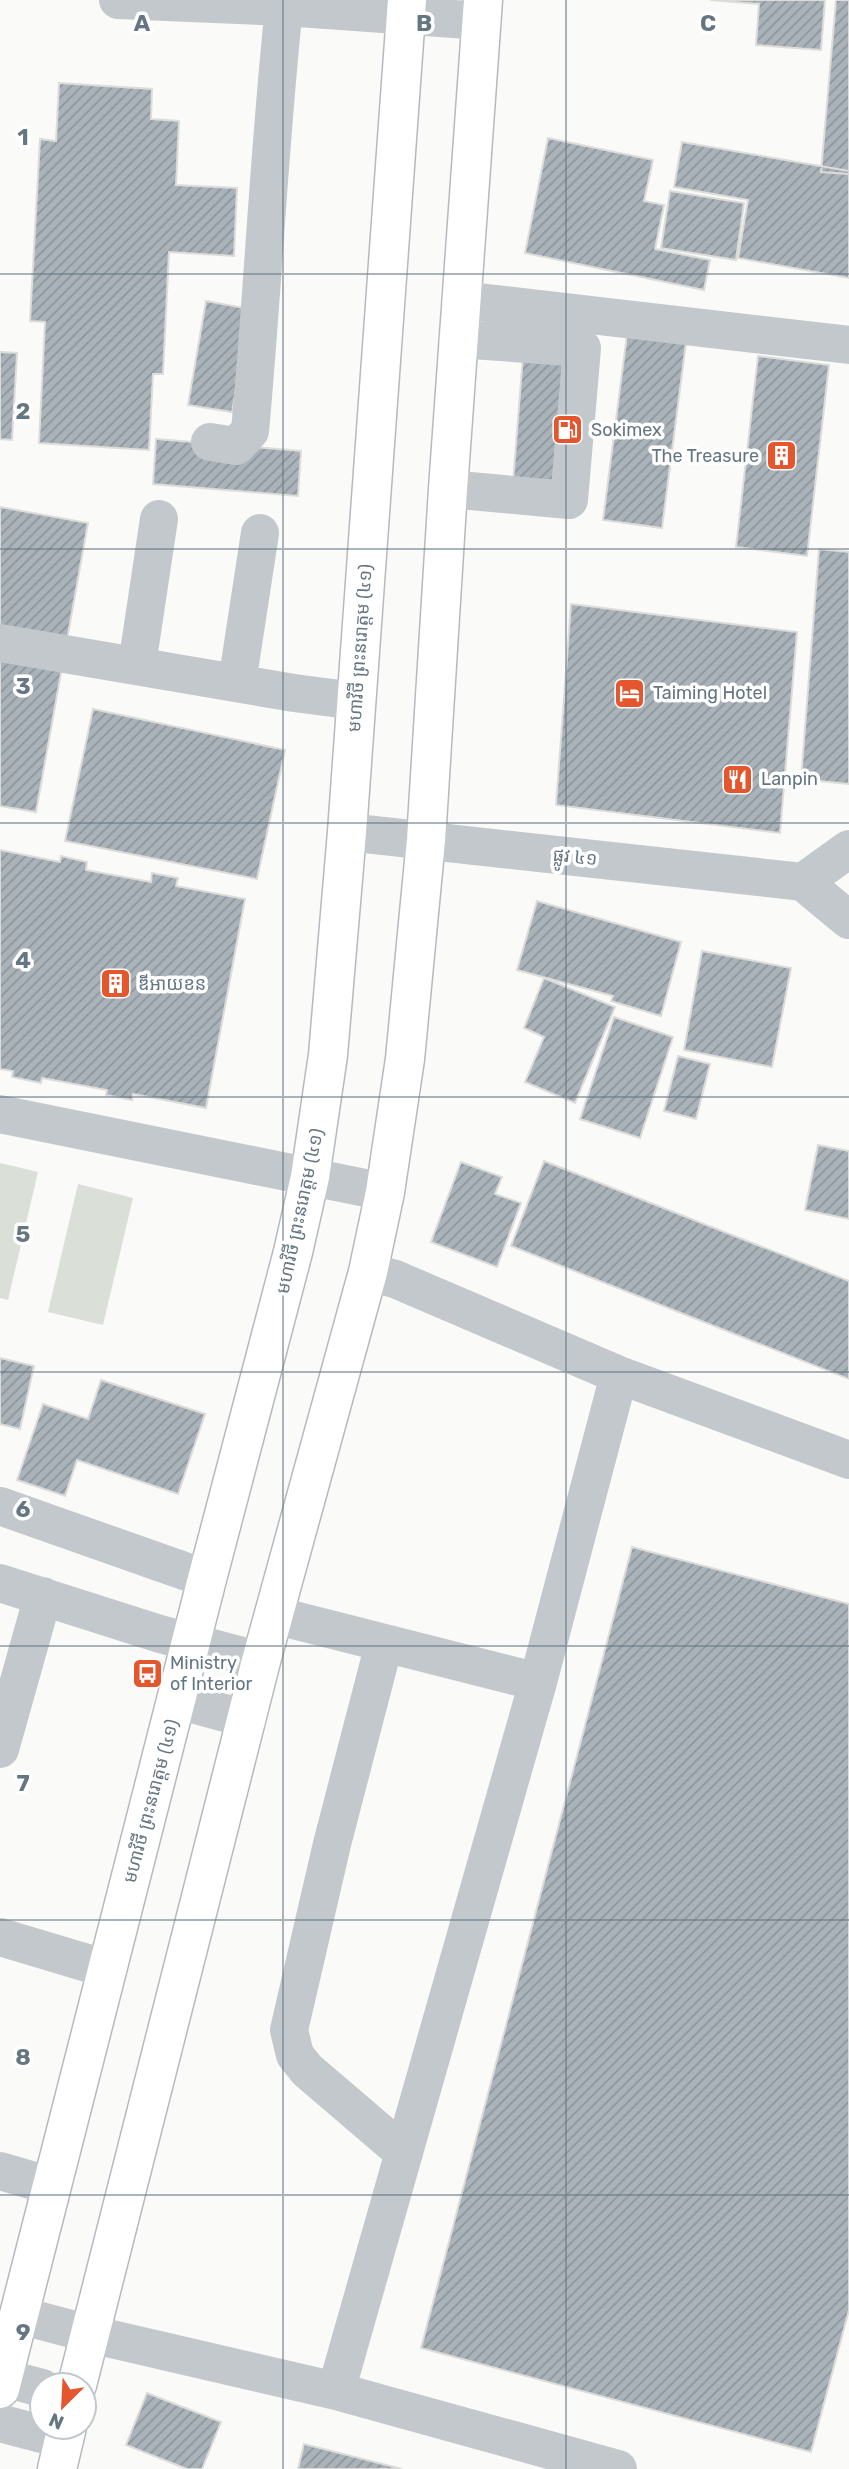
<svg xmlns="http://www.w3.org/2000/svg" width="849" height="2469" font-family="Rubik,'Noto Sans Khmer',sans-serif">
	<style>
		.green { fill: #dadfd7 }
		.building { fill: url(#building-hatch); stroke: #dcdcda; stroke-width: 2 }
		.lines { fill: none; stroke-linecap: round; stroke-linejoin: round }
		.major-casing { stroke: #b5babe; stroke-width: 41 }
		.minor { stroke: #c3c8cc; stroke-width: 38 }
		.major { stroke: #fff; stroke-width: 38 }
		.grid { fill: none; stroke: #657683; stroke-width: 2; stroke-opacity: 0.55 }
		.labels { text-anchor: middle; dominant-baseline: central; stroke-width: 7; stroke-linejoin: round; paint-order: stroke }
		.poi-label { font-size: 18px; fill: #657683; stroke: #fff; text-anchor: start }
		.street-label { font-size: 18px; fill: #657683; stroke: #fff }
		.grid-label { font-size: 23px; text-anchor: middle; font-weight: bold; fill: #657683; stroke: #fff; stroke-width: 7; stroke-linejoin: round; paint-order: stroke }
	</style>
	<defs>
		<pattern id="building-hatch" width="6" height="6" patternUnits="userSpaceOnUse" patternTransform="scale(1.75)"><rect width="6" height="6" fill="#aab3b9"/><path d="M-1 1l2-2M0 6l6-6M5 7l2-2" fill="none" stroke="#8e969c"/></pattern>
	</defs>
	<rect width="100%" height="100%" fill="#fafaf8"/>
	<!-- green -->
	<path class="green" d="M0 1163 38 1172 8 1300 0 1298Z
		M78 1184 133 1198 103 1325 48 1312Z"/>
	<!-- building -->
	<path class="building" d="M710 0H825L821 50 756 45 759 4Z
		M836 0H849V174L821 172Z
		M59 83 152 89 151 119 179 121 176 185 237 188 234 256 169 252 163 374H153L149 450 39 443 45 322 30 321 40 139 56 141Z
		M548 138 653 160 644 201 664 205 655 249 710 260 704 290 525 253Z
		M682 142 849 171V278L738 258 748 200 674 187Z
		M670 191 744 203 736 260 661 248Z
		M206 301 250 309 232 412 188 405Z
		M628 327 687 335 662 528 603 520Z
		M525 330 581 335 568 500 512 495Z
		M0 352 17 353 12 440 0 439Z
		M758 356 829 365 807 556 736 547Z
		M156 439 301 451 298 496 153 484Z
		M0 507 88 523 36 812 0 806Z
		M819 549 849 552V784L801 779Z
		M571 604 797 632 780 833 556 805Z
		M93 709 285 750 257 879 65 841Z
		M0 850 60 862 61 856 87 862 86 870 151 882 152 873 178 878 176 886 245 899 206 1108 133 1094 132 1100 106 1095 107 1090 42 1078 41 1083 12 1077 13 1071 0 1069Z
		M537 901 681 942 661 1016 611 1001 613 996 517 970Z
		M702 951 791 968 772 1067 684 1050Z
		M544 978 615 1007 575 1103 525 1082 544 1037 524 1028Z
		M614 1017 673 1037 640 1138 580 1119Z
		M678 1056 710 1064 696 1119 664 1111Z
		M818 1145 849 1151V1219L805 1210Z
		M544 1161 849 1281V1379L511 1246Z
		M461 1162 502 1177 495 1194 521 1203 497 1267 431 1242Z
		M0 1358 34 1366 20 1429 0 1424Z
		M101 1380 205 1414 178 1494 77 1460 65 1496 17 1480 43 1404 88 1419Z
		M632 1547 849 1604V2310L811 2452 421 2348Z
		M147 2393 221 2422 202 2469H187L126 2445Z
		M304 2444 402 2469H298Z"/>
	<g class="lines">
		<defs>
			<path id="major" d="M77 2385 261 1661 368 1272 385 1192 405 1059 426 840 448 489 483 0
				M0 2389 207 1579 293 1252 310 1177 328 1055 347 832 407 0
				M57 2469 67 2427"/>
		</defs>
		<!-- major casing -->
		<use href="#major" class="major-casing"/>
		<!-- minor -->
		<path class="minor" d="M118 0 284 7 482 21
			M461 300 849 345
			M210 442 236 446 250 431C263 290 269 148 284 7
			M448 489 569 500 582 348 458 339
			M0 643 294 693 356 701
			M137 665 159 519
			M237 683 260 533
			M347 832 803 882 849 920
			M803 882 849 849
			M0 1114 385 1192
			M368 1272 395 1279 619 1375 849 1460
			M0 1506 207 1579
			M0 1583 160 1634 261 1661
			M274 1615 538 1682
			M384 1644 332 1844 289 2030 295 2055 307 2070 404 2153
			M177 1700 247 1719
			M0 1749 43 1596
			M0 1937 107 1969
			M0 2171 51 2186
			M19 2315 90 2334 336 2391 618 2469
			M0 2377 42 2388
			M336 2391 538 1682 619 1375
			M0 2423 64 2440"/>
		<!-- major -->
		<use href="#major" class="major"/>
	</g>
	<!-- grid -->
	<path class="grid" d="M283 0V2469M566 0V2469M0 274H849M0 549H849M0 823H849M0 1097H849M0 1372H849M0 1646H849M0 1920H849M0 2195H849"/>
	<!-- icons -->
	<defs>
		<symbol id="fuel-square" viewBox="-11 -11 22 22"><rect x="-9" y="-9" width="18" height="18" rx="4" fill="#e4572e" stroke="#fff"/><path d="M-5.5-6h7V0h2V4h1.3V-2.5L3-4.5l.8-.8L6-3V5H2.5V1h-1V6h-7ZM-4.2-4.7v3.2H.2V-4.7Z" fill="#fff"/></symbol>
		<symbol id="building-square" viewBox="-11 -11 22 22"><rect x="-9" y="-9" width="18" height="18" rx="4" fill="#e4572e" stroke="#fff"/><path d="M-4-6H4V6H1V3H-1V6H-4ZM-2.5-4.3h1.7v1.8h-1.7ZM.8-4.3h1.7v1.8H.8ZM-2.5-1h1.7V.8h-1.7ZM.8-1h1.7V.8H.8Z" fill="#fff"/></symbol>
		<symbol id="hotel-square" viewBox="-11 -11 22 22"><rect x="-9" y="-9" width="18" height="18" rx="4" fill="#e4572e" stroke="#fff"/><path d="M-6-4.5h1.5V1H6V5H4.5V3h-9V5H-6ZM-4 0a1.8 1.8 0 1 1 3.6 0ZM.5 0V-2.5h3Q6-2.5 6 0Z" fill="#fff"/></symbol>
		<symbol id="restaurant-square" viewBox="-11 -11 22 22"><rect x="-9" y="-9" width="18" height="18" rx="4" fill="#e4572e" stroke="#fff"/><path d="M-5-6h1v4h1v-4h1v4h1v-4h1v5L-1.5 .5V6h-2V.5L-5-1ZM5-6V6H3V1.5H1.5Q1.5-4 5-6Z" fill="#fff"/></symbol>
		<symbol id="bus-square" viewBox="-11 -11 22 22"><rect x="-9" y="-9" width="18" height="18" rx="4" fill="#e4572e" stroke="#fff"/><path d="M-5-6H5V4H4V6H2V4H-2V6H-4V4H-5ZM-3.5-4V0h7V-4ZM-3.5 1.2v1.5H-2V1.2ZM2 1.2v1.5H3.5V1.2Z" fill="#fff"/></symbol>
	</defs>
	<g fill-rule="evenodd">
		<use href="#fuel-square" x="550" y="412" width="35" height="35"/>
		<use href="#building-square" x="764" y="438" width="35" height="35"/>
		<use href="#hotel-square" x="612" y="676" width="35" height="35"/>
		<use href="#restaurant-square" x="720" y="762" width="35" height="35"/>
		<use href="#building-square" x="98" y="966" width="35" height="35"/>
		<use href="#bus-square" x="130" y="1656" width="35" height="35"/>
	</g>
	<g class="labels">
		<!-- poi labels -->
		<g class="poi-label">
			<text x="591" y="430">Sokimex</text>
			<text x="759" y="456" text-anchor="end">The Treasure</text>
			<text x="653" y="693">Taiming Hotel</text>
			<text x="761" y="779">Lanpin</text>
			<text x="138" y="984">ឌីអាយខន</text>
			<text x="170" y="1663">Ministry<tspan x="170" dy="21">of Interior</tspan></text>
		</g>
		<!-- street labels -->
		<g class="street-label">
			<text transform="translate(360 648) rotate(-86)">មហាវិថី ព្រះនរោត្តម (៤១)</text>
			<text transform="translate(575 857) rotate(6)">ផ្លូវ ៤១</text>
			<text transform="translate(300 1211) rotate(-78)">មហាវិថី ព្រះនរោត្តម (៤១)</text>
			<text transform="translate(151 1801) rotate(-75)">មហាវិថី ព្រះនរោត្តម (៤១)</text>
		</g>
	</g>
	<g class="grid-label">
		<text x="142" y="31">A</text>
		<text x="424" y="31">B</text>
		<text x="708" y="31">C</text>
		<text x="23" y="145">1</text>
		<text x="23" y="419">2</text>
		<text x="23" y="694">3</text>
		<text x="23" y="968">4</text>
		<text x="23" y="1242">5</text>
		<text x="23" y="1517">6</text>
		<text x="23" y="1791">7</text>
		<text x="23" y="2065">8</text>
		<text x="23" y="2340">9</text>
	</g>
	<!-- north arrow -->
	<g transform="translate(63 2406) rotate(204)"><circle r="33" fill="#ffffff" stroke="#c1c8cd" stroke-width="2"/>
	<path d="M0-5L12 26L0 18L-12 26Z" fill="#e4572e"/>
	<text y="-10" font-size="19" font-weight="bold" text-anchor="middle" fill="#657683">N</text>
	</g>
</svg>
